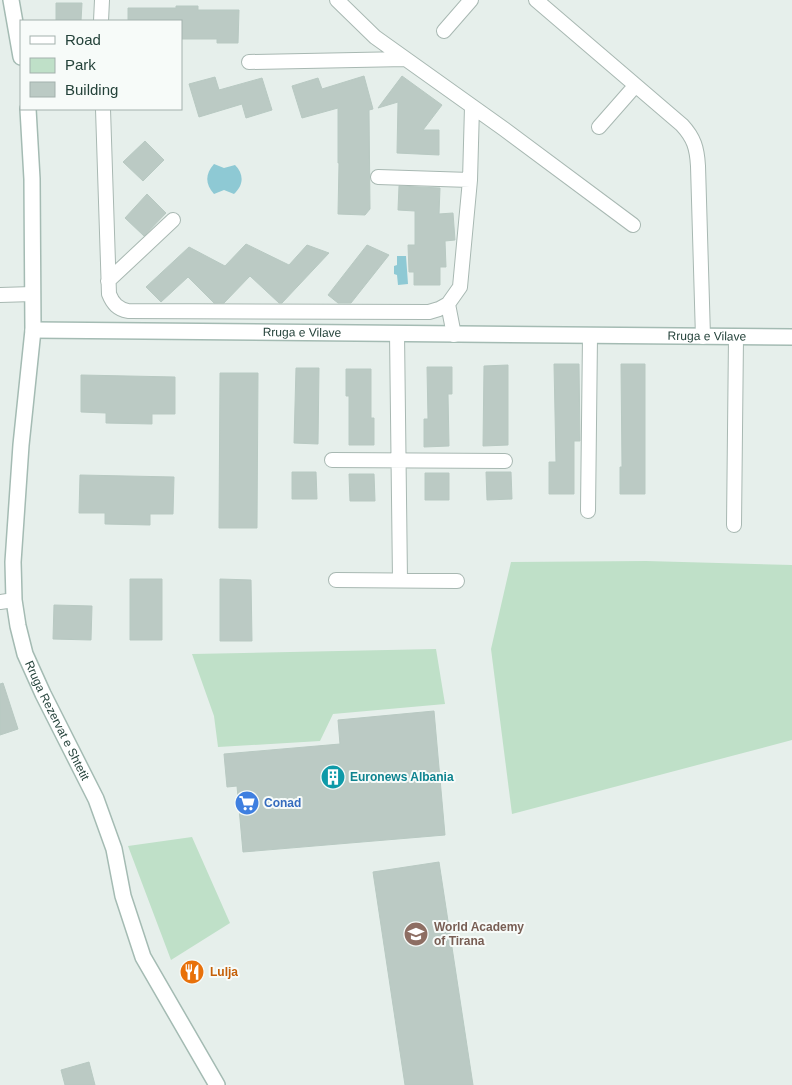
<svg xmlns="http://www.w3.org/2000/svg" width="792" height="1085" font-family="Arial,sans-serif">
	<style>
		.green { fill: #bfe0c8 }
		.water { fill: #8ec9d4 }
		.building { fill: #bbcac4; stroke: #b8c9c2 }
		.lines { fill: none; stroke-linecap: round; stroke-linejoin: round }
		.street-casing { stroke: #a8b8b2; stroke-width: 16 }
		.secondary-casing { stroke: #a4bbb3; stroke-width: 18 }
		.street { stroke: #fff; stroke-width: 14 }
		.secondary { stroke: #fff; stroke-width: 15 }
		.labels { text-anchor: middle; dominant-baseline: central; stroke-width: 4; stroke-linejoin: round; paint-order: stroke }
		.street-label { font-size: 12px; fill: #24423a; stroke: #f7fbf9 }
		.culture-label { font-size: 12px; font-weight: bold; fill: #0d838f; stroke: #f7fbf9; text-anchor: start }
		.shop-label { font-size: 12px; font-weight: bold; fill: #366cbe; stroke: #f7fbf9; text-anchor: start }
		.education-label { font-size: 12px; font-weight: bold; fill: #785e54; stroke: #f7fbf9; text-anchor: start }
		.food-label { font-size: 12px; font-weight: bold; fill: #c56008; stroke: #f7fbf9; text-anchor: start }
	</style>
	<rect width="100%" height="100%" fill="#e6efeb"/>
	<!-- green -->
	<path class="green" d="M646 561 792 565V740L512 814 491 649 511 562Z
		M436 649 445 704 333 714 320 741 218 747 214 716 192 654Z
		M192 837 230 923 171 960 128 846Z"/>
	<!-- water -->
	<path class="water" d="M214 164 224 168 235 165C244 174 244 185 234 194L224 190 214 194C205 184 205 174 214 164Z
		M397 256H406L408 284 398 285 397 275 394 274V266L397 265Z"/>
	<!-- building -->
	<path class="building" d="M56 3H82L81 21H56Z
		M176 6H198V10H239L238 43H217V39H181V21H128V8H176Z
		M364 76 373 109 369 110 370 209 365 215 338 214 339 163H338V108L302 118 292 86 318 78 322 89Z
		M402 76 442 105 423 130H439V155L397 153 398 102 378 108Z
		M215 77 219 90 262 78 272 110 246 118 242 104 199 117 189 84Z
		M145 141 164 160 143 181 123 162Z
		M399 186 440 188 439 214 453 213 455 240 445 241 446 267H440V285H414V272H409L408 245H415V211L398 210Z
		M147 194 166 213 144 236 125 218Z
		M246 244 289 265 307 245 329 253 282 303H279L250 276 224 303H214L188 277 161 302 146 287 189 247 225 266Z
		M367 245 389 255 351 303H338L328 295Z
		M554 364H579L580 441H574V494H549V462H556Z
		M621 364H645V494H620V467H622Z
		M508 365V445L483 446 484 366Z
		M427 367H452V394H448L449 446 424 447V419H428Z
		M296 368H319L318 444 294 443Z
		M346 369H371V418H374V445H349V396H346Z
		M220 373H258L257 528H219Z
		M81 375 175 377V414H152V424L106 423V413L81 412Z
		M292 472H316L317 499H292Z
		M486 472H511L512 499 487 500Z
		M425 473H449V500H425Z
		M349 474H374L375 501H350Z
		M80 475 174 477 173 514H150V525L105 524V513H79Z
		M130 579H162V640H130Z
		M220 579 251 580 252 641H220Z
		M54 605 92 606 91 640 53 639Z
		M3 683 18 729 0 735V684Z
		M434 711 445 835 243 852 237 786 227 787 224 754 340 744 338 720Z
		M439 862 473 1085H405L373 872Z
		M89 1062 95 1085H65L61 1070Z"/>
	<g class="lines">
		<defs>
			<path id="street" d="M337 0 375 37 504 129 633 225
				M536 0 682 125C694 138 697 148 698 166L703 337
				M101 21 102 0
				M444 31 471 0
				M249 62 406 59
				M103 109 109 294C113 304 118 309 128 311L429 312 439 309 448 304 460 287 470 180 472 107
				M599 127 635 86
				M378 177 470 180
				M108 281 173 220
				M0 295 33 294
				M448 304 454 335
				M397 333 400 580
				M332 460 505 461
				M588 511 590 336
				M734 525 736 337
				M336 580 457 581
				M0 602 14 600"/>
			<g id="secondary">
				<path d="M11 0 21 57"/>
				<path id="s1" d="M28 109 32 179 33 330 21 445 13 562 14 600 18 626 25 654 43 694 96 799 114 849 123 896 143 957 217 1085"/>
				<path id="s2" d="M33 330 792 337"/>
			</g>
		</defs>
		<!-- street casing -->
		<use href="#street" class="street-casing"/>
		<!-- secondary casing -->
		<use href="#secondary" class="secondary-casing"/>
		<!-- street -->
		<use href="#street" class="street"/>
		<!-- secondary -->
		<use href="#secondary" class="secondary"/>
	</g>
	<!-- icons -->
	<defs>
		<symbol id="building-disc" viewBox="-11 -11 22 22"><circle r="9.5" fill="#0f9aa8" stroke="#f7fbf9"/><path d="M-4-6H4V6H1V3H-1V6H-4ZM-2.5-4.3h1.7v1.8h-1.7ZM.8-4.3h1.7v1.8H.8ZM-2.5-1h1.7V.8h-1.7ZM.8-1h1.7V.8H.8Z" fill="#fff"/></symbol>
		<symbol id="supermarket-disc" viewBox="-11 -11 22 22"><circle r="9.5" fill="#3f7fe0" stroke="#f7fbf9"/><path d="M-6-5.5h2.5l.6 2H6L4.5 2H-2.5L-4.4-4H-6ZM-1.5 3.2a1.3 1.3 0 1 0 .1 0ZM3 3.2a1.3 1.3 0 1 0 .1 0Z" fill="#fff"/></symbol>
		<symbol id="school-disc" viewBox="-11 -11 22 22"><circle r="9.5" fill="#8d6e63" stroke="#f7fbf9"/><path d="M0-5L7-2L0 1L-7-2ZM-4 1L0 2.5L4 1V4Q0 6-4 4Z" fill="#fff"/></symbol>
		<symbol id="restaurant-disc" viewBox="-11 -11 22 22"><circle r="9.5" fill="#e8710a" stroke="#f7fbf9"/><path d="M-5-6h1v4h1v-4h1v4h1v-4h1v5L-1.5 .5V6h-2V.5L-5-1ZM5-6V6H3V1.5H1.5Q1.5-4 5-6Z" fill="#fff"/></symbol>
	</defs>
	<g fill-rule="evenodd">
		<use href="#building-disc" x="319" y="763" width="28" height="28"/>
		<use href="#supermarket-disc" x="233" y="789" width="28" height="28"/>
		<use href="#school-disc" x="402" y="920" width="28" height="28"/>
		<use href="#restaurant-disc" x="178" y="958" width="28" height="28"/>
	</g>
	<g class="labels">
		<!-- street labels -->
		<g class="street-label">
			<text stroke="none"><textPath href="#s2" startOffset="269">Rruga e Vilave</textPath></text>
			<text stroke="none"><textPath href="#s2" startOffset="674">Rruga e Vilave</textPath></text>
			<text stroke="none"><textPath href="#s1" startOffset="621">Rruga Rezervat e Shtetit</textPath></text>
		</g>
		<!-- culture labels -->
		<g class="culture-label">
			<text x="350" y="777">Euronews Albania</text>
		</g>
		<!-- shop labels -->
		<g class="shop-label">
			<text x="264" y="803">Conad</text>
		</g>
		<!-- education labels -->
		<g class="education-label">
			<text x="434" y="927">World Academy<tspan x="434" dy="14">of Tirana</tspan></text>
		</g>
		<!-- food labels -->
		<g class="food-label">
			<text x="210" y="972">Lulja</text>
		</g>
	</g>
	<!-- legend -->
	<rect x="20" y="20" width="162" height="90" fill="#f7fbf9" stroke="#a3b1ad"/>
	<rect x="30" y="36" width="25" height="8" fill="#ffffff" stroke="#a3b1ad"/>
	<text x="65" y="45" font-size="15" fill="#24423a">Road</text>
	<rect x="30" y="58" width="25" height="15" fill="#bfe0c8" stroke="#a3b1ad"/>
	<text x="65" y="70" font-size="15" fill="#24423a">Park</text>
	<rect x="30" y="82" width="25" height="15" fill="#bbcac4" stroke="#a3b1ad"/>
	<text x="65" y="95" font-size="15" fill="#24423a">Building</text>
</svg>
